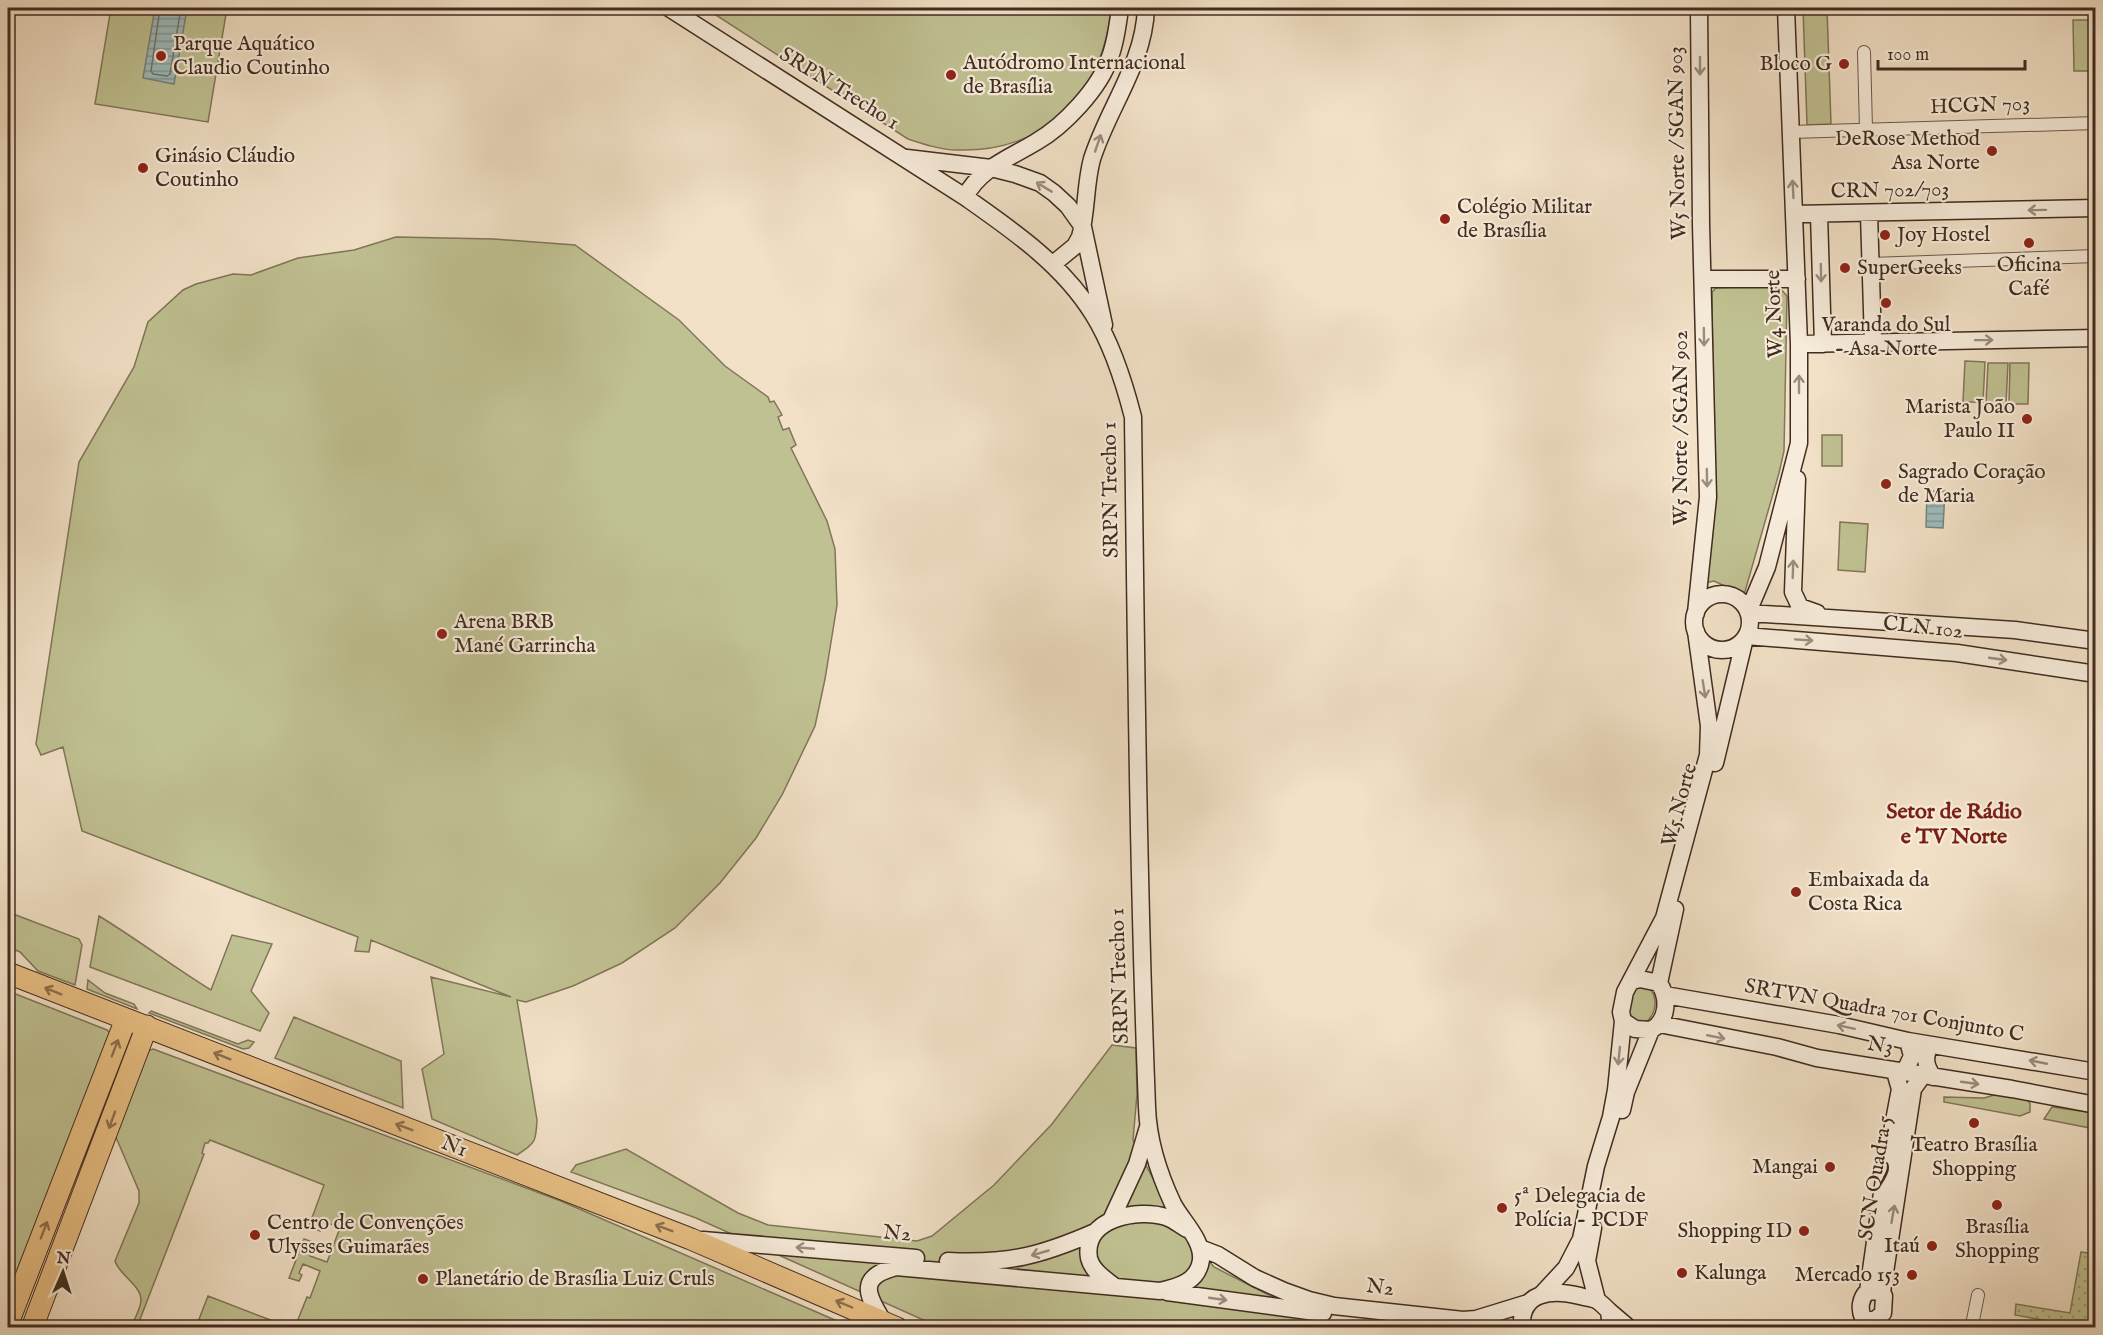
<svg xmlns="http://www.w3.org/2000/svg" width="2103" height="1335" font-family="'IM FELL English',serif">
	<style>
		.green { fill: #c0c192; stroke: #807659; stroke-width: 1.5 }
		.park { fill: url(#park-dots); stroke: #807659; stroke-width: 1.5 }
		.water { fill: url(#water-rules); stroke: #78827e; stroke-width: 1.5 }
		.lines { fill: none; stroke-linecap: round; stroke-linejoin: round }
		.shore { stroke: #6f746e; stroke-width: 1.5 }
		.street-casing { stroke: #6d594a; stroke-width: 14 }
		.secondary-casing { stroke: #412c20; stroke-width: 19 }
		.highway-casing { stroke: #412c20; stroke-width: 23 }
		.street { stroke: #f7ecdb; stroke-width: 12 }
		.secondary { stroke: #f7ecdb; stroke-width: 16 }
		.highway { stroke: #e9c084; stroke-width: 21 }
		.oneway { stroke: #9c8c7e }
		.oneway2 { stroke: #8d6f4d }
		.poi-dot { fill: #8f2418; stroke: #f7ecdb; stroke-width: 2 }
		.labels { text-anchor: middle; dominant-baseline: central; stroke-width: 4.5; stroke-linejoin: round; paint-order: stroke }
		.poi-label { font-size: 21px; fill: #412c20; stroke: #f7ecdb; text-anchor: start }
		.street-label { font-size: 21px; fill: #412c20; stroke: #f7ecdb }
		.neighbourhood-label { font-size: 22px; font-weight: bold; fill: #7a1f14; stroke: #f7ecdb }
	</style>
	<defs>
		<pattern id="park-dots" width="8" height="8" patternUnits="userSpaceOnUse" patternTransform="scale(1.5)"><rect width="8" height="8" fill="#c0c192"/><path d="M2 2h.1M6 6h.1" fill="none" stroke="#9e9d77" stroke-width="1.8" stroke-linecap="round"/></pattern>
		<pattern id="water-rules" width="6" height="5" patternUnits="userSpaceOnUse" patternTransform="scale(1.5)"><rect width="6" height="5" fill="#9dbcbd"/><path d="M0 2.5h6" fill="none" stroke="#829999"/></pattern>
	</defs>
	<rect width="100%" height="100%" fill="#f2e1c7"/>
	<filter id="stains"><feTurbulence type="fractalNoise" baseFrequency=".00333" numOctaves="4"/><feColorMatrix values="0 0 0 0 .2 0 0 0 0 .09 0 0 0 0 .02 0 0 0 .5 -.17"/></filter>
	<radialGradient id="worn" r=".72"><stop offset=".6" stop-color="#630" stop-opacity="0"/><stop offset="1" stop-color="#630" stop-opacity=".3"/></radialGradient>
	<!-- green -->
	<path class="green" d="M111 8H227L208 122 95 104Z
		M705 8H1111C1104 93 1045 153 957 150 941 150 923 144 908 139Z
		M1803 8H1827L1831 124 1807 125Z
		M2073 20H2095V71H2074Z
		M396 237 494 239 575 245 679 320 725 366 768 397 770 402 774 401 782 415 778 417 783 430 789 428 796 445 791 448 827 521 835 549 837 605 825 679 815 726 782 795 756 838 720 883 675 928 622 963 573 986 526 1002 517 1000 537 1120C536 1141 536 1143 517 1155L432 1119 422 1069 444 1054 431 977 511 997 371 940 369 952 355 951 358 937 82 831 63 747 41 755 36 744 79 462 134 367 148 322 183 290 196 284 233 274 251 275 298 258 354 250Z
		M1777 285 1787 296 1784 451 1779 473 1744 595 1714 581 1700 584 1714 496 1712 292 1716 288Z
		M1965 361 1985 362 1983 402H1963Z
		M1988 363H2008L2006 404 1986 403Z
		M2010 363H2029L2028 404H2009Z
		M1822 435H1842V466H1822Z
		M1840 522 1868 524 1865 572 1838 570Z
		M8 912 79 939 82 945 75 985 38 971 20 952 8 947Z
		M99 916C137 939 172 966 211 990L232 935 272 944 251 991 269 1013 260 1031 90 967Z
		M88 980 105 993 134 1004 137 1009 87 989Z
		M1640 985 1648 986C1661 1000 1655 1020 1638 1027L1625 1015 1630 992Z
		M8 991 107 1030 111 1034 8 1311Z
		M151 1011 238 1044 248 1040 254 1042 249 1048 243 1049 149 1013Z
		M294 1017 401 1061 403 1108 275 1058Z
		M1112 1045 1136 1048 1137 1094 1133 1140 1174 1219 1214 1267 1331 1327H939L696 1218 571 1172 576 1165 626 1149 738 1213 768 1225 917 1241 932 1236 994 1185 1052 1124Z
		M153 1049 561 1201 851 1327H311L297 1322 307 1297 310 1298 320 1271 303 1264 299 1273 302 1275 299 1281 289 1278 304 1239 315 1243 310 1256 327 1262 340 1228 323 1221 320 1231 309 1226 324 1185 210 1140 208 1143H205L202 1153 204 1154 137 1327H131C134 1320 141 1308 141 1300 141 1285 119 1275 115 1261L139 1203V1191L115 1135 145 1052Z
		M2001 1093 2024 1097 2030 1103V1112L2020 1116 1944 1102V1097L1984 1098Z
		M2052 1107 2095 1113V1129L2044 1119Z
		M208 1296 273 1321 270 1327H196Z"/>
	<!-- park -->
	<path class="park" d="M2081 1252 2095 1254V1327H2077L2076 1326 2015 1315 2016 1304 2070 1313Z"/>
	<!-- water -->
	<path class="water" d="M155 8 187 9 174 84 143 78Z
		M1927 491H1945L1943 528 1926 527Z"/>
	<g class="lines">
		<!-- shore -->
		<path class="shore" d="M160 8 151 71 153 74 167 76 170 74 181 8"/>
		<defs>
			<path id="street" d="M1864 52 1866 129
				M1790 132 2096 123
				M1871 264 2096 256
				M1973 1320 1978 1295"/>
			<path id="secondary" d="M669 8 965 197C1012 230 1062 264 1093 314 1112 344 1124 382 1133 417 1136 647 1138 877 1147 1107 1148 1140 1159 1174 1173 1204 1182 1221 1203 1240 1201 1260 1198 1282 1178 1287 1160 1291L896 1267C858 1277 866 1294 883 1321
				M907 158 991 168 1015 174 1040 183 1054 193 1068 206 1083 227 1104 325
				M965 197C980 168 1010 158 1036 142 1064 126 1100 88 1110 57 1116 41 1118 24 1120 8
				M1794 214 2096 208
				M1869 214 1873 342
				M1819 215 1823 344
				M1053 264 1075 246 1080 237C1087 212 1085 184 1092 159 1109 106 1144 64 1146 8
				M1703 279H1797
				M1799 344 2096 338
				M1797 479 1793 592 1800 607 1817 613
				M1694 622a28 28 0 1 1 56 0a28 28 0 1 1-56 0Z
				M1748 612 1767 567 1799 443V344L1786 8
				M1696 613 1708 497 1701 224 1699 8
				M1749 613 2015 630 2096 641
				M1746 636 1957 653 2096 674
				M1715 763 1745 638
				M1659 983 1675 909
				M1665 995 1839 1025 1908 1041 2096 1072
				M1623 1021 1635 1029 1651 1030C1668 1021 1669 998 1659 983L1640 979 1632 981
				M1659 1024 1777 1047 1817 1058 2012 1089 2096 1105
				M1930 1045C1924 1058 1925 1065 1933 1077
				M1904 1073 1912 1056 1908 1041
				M1622 1110 1626 1092 1651 1030
				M1112 1218 1137 1164 1148 1127
				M1593 1228 1587 1261 1597 1300
				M703 1240 916 1258
				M1200 1248 1218 1255 1255 1278 1284 1291 1309 1300 1334 1306 1463 1320 1476 1319 1528 1303
				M948 1261C1008 1264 1040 1256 1095 1232
				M1114 1286C1105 1279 1092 1271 1089 1258 1082 1218 1139 1208 1166 1217 1173 1219 1180 1225 1187 1229
				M1868 1291 1887 1158 1900 1089 1895 1072
				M1868 1291 1882 1292 1884 1296 1883 1313 1874 1321 1863 1318C1859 1309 1860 1298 1868 1291Z
				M1167 1292 1323 1313
				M1882 1292 1913 1089 1923 1075
				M1541 1295 1566 1268 1581 1239 1596 1166 1611 1117 1616 1090 1623 1021 1621 1012 1625 992 1664 918 1708 755 1709 726 1696 631
				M1609 1311 1629 1328
				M1522 1328C1519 1291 1553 1289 1580 1296 1586 1298 1593 1298 1598 1301 1602 1304 1606 1308 1609 1311L1611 1328"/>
			<path id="highway" d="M8 973 691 1239 897 1328
				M8 1323 126 1019
				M32 1328 147 1026"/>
		</defs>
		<!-- street casing -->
		<use href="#street" class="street-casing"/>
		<!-- secondary casing -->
		<use href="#secondary" class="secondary-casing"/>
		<!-- highway casing -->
		<use href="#highway" class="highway-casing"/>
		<!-- street -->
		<use href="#street" class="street"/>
		<!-- secondary -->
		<use href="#secondary" class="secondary"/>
		<!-- highway -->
		<use href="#highway" class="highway"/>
	</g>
	<!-- one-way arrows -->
	<defs><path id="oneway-shaft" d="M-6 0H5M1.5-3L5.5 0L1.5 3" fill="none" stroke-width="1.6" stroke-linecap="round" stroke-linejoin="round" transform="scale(1.5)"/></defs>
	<g class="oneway">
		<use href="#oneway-shaft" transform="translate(1700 66) rotate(90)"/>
		<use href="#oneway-shaft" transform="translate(1098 143) rotate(-71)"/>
		<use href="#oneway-shaft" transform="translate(1044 187) rotate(-149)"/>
		<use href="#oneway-shaft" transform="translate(1793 189) rotate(-93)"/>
		<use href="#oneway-shaft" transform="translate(2037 210) rotate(179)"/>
		<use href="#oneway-shaft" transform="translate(1821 273) rotate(89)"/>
		<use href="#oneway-shaft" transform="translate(1704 337) rotate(89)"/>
		<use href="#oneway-shaft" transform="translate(1984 340) rotate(-1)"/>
		<use href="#oneway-shaft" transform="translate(1799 384) rotate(-90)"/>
		<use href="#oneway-shaft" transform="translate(1707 478) rotate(89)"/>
		<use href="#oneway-shaft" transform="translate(1793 569) rotate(-88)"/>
		<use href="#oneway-shaft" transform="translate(1804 640) rotate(4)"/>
		<use href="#oneway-shaft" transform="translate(1998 659) rotate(8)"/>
		<use href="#oneway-shaft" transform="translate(1704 689) rotate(81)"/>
		<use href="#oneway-shaft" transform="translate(1846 1027) rotate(-168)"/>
		<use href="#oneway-shaft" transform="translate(1716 1037) rotate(11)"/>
		<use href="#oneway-shaft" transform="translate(1619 1056) rotate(96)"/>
		<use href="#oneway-shaft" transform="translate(2038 1062) rotate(-169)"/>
		<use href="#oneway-shaft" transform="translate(1970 1083) rotate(8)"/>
		<use href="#oneway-shaft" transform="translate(1893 1214) rotate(-80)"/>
		<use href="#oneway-shaft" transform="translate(805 1248) rotate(-175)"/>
		<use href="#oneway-shaft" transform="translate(1040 1253) rotate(164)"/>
		<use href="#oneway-shaft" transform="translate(1218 1299) rotate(8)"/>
	</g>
	<g class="oneway2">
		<use href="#oneway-shaft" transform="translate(53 991) rotate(-158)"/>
		<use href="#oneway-shaft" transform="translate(115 1048) rotate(-69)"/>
		<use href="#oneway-shaft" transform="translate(222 1056) rotate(-158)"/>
		<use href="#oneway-shaft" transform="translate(112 1120) rotate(110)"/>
		<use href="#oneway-shaft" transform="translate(404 1127) rotate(-159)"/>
		<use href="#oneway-shaft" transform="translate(664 1228) rotate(-159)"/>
		<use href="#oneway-shaft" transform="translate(44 1230) rotate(-69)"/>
		<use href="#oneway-shaft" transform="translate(844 1304) rotate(-157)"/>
	</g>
	<!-- markers -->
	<g class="poi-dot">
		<circle cx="161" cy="56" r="6"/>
		<circle cx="1844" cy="64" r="6"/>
		<circle cx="951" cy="75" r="6"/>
		<circle cx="1992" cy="151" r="6"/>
		<circle cx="143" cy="168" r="6"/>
		<circle cx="1445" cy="219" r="6"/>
		<circle cx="1885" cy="235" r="6"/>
		<circle cx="2029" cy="243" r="6"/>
		<circle cx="1845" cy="268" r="6"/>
		<circle cx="1886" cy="303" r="6"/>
		<circle cx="2027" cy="419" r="6"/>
		<circle cx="1886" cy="484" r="6"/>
		<circle cx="442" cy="634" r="6"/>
		<circle cx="1796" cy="892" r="6"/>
		<circle cx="1974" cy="1123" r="6"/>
		<circle cx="1830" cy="1167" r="6"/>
		<circle cx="1997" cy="1205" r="6"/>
		<circle cx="1502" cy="1208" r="6"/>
		<circle cx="1804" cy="1231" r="6"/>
		<circle cx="255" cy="1235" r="6"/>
		<circle cx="1932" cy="1246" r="6"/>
		<circle cx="1682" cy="1273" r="6"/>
		<circle cx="1912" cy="1275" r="6"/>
		<circle cx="423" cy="1279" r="6"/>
	</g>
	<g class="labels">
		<!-- poi labels -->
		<g class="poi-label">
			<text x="173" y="44">Parque Aquático<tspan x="173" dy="24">Claudio Coutinho</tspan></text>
			<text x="963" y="63">Autódromo Internacional<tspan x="963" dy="24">de Brasília</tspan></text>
			<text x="1832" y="64" text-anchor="end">Bloco G</text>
			<text x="1980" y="139" text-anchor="end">DeRose Method<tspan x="1980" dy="24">Asa Norte</tspan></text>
			<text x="155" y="156">Ginásio Cláudio<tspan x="155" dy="24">Coutinho</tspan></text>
			<text x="1457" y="207">Colégio Militar<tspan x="1457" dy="24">de Brasília</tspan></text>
			<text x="1897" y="235">Joy Hostel</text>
			<text x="2029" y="265" text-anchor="middle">Oficina<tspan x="2029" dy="24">Café</tspan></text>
			<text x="1857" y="268">SuperGeeks</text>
			<text x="1886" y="325" text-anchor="middle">Varanda do Sul<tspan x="1886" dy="24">- Asa Norte</tspan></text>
			<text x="2015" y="407" text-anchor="end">Marista João<tspan x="2015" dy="24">Paulo II</tspan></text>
			<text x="1898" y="472">Sagrado Coração<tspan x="1898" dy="24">de Maria</tspan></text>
			<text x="454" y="622">Arena BRB<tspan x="454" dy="24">Mané Garrincha</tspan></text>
			<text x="1808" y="880">Embaixada da<tspan x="1808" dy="24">Costa Rica</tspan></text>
			<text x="1974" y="1145" text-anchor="middle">Teatro Brasília<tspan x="1974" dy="24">Shopping</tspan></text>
			<text x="1818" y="1167" text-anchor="end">Mangai</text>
			<text x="1514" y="1196">5ª Delegacia de<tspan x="1514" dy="24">Polícia - PCDF</tspan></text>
			<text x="267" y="1223">Centro de Convenções<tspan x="267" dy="24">Ulysses Guimarães</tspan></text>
			<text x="1997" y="1227" text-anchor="middle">Brasília<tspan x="1997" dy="24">Shopping</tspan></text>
			<text x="1792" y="1231" text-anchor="end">Shopping ID</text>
			<text x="1920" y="1246" text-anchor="end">Itaú</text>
			<text x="1694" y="1273">Kalunga</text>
			<text x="1900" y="1275" text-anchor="end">Mercado 153</text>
			<text x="435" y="1279">Planetário de Brasília Luiz Cruls</text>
		</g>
		<!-- street labels -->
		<g class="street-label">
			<text transform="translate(839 89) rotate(32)">SRPN Trecho 1</text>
			<text transform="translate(1980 106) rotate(-2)">HCGN 703</text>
			<text transform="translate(1678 143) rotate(-91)">W5 Norte / SGAN 903</text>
			<text transform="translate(1890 191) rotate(-1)">CRN 702/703</text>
			<text transform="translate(1775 314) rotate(-92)">W4 Norte</text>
			<text transform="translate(1681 428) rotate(-90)">W5 Norte / SGAN 902</text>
			<text transform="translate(1111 490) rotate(-91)">SRPN Trecho 1</text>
			<text transform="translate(1923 628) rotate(6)">CLN 102</text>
			<text transform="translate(1680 805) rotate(-75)">W5 Norte</text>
			<text transform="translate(1120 976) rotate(-92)">SRPN Trecho 1</text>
			<text transform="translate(1884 1011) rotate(10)">SRTVN Quadra 701 Conjunto C</text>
			<text transform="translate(1880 1046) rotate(10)">N3</text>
			<text transform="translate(454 1147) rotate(21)">N1</text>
			<text transform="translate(1876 1178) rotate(-81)">SCN Quadra 5</text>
			<text transform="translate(897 1234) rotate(5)">N2</text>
			<text transform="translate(1380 1288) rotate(7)">N2</text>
		</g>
		<!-- neighbourhood labels -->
		<g class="neighbourhood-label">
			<text x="1954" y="812">Setor de Rádio<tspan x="1954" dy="25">e TV Norte</tspan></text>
		</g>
	</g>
	<!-- margin -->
	<rect width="2103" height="1335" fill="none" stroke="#f2e1c7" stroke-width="30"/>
	<rect x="9" y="9" width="2085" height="1317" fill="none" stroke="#412c20" stroke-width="3"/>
	<rect x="15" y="15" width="2073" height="1305" fill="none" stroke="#412c20" stroke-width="1.5"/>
	<!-- north arrow -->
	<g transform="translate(63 1272) rotate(3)" stroke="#f7ecdb" stroke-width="4.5" paint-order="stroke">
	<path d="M0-4.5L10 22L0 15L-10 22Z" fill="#412c20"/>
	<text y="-9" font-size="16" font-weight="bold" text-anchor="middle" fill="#412c20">N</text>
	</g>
	<!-- scale -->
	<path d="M1878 60v9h147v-9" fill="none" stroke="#412c20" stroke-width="3"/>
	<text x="1887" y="60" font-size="18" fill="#412c20" stroke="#f7ecdb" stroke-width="4.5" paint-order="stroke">100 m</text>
	<rect width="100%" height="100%" filter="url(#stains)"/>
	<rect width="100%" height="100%" fill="url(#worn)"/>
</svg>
